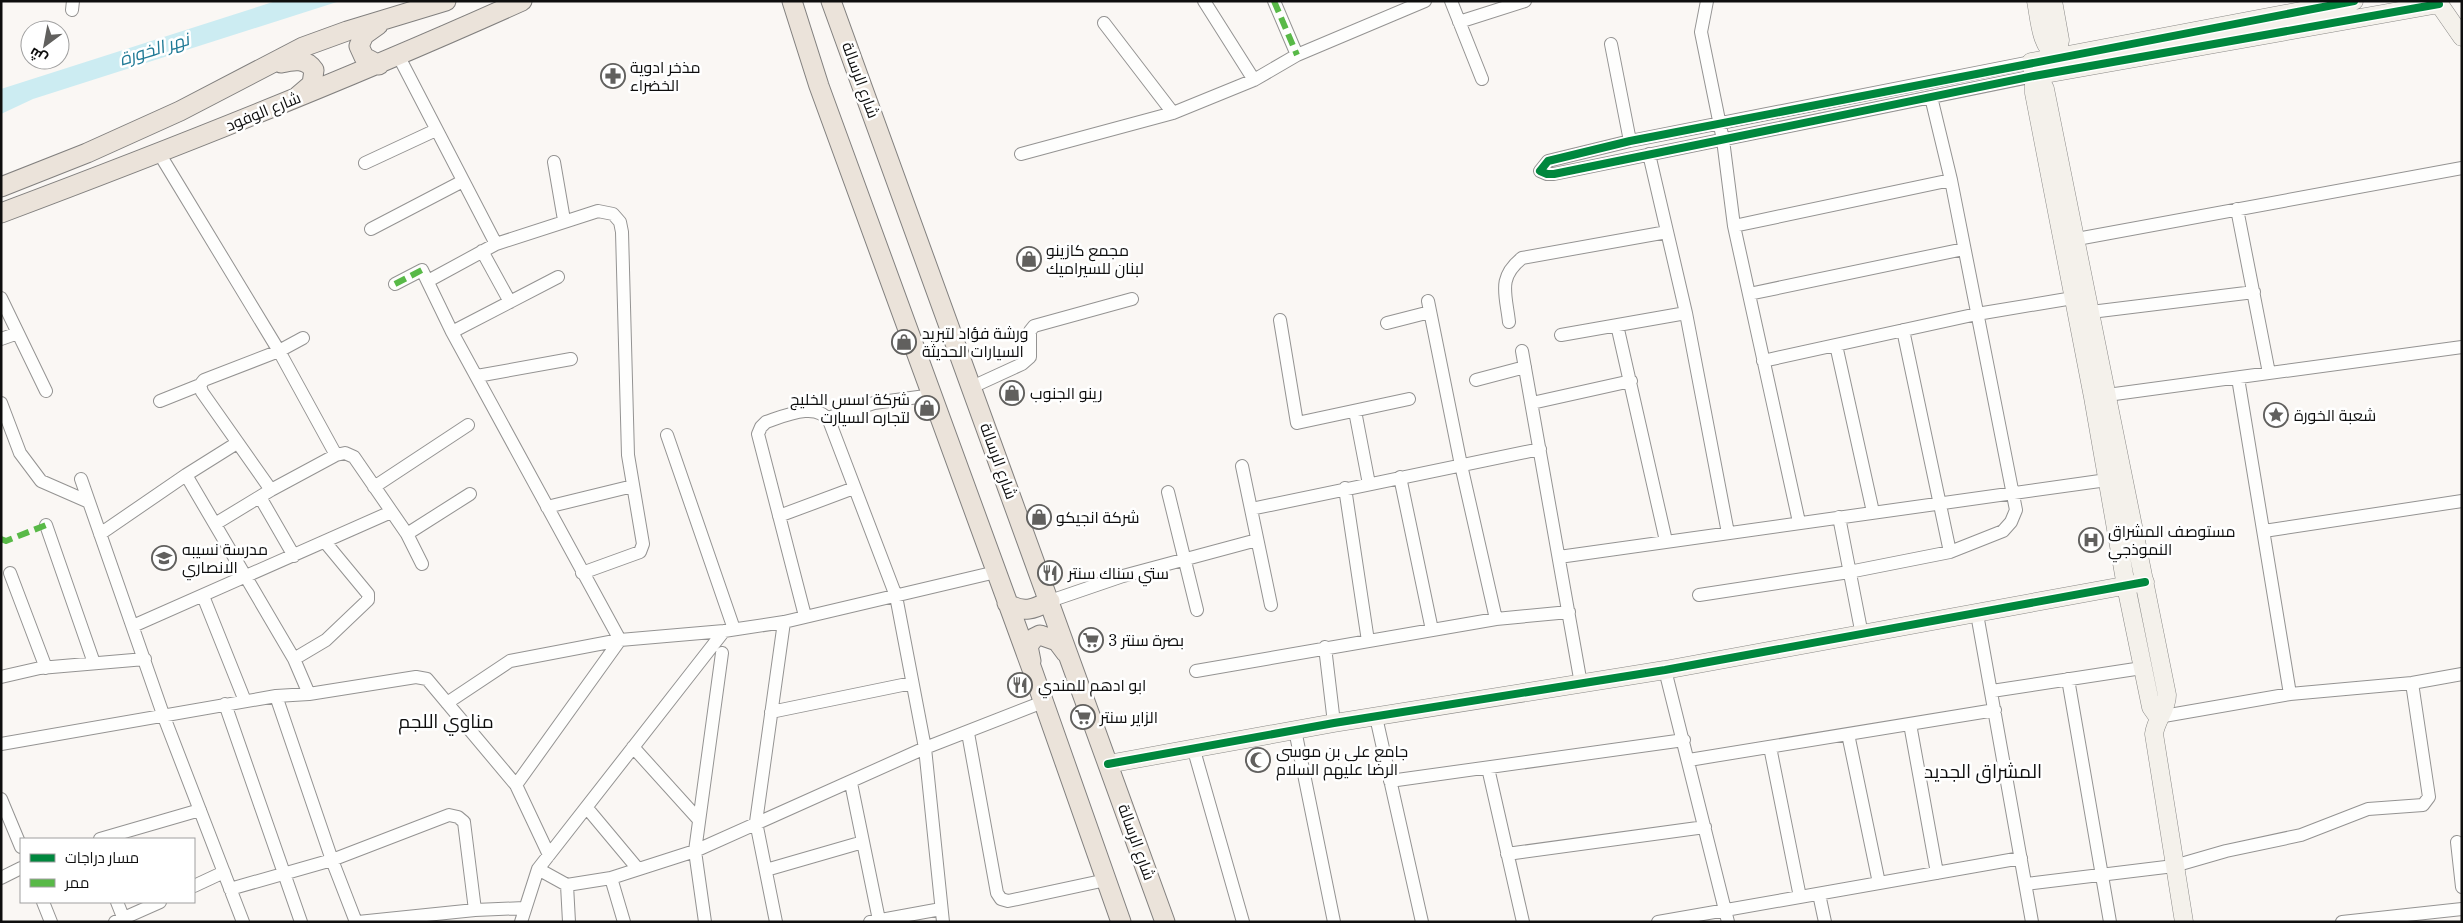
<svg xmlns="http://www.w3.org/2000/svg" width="2463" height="923" font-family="'IBM Plex Serif',Cairo,serif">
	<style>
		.water { fill: #ccecf2 }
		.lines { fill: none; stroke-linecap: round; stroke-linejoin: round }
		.street-casing { stroke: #949392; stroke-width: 14 }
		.secondary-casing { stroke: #8b8a88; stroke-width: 19 }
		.primary-casing { stroke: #82807f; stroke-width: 21 }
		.street { stroke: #fefefd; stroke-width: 12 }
		.secondary { stroke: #f4f1eb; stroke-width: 18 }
		.primary { stroke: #ebe3da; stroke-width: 19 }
		.quiet { stroke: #58b947; stroke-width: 6; stroke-dasharray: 12 6; stroke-linecap: butt }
		.cycleway-casing { stroke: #fff; stroke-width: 11 }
		.cycleway { stroke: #00873e; stroke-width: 8 }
		.labels { text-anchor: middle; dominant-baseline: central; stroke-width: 5; stroke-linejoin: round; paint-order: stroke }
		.poi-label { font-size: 16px; fill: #0e0e0e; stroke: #fff; text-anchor: start }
		.street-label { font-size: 16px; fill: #0e0e0e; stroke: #fff }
		.water-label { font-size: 18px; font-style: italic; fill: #207a96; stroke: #fff }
		.quarter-label { font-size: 19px; fill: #0e0e0e; stroke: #fff }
	</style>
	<rect width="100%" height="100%" fill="#faf7f4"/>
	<!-- water -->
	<path class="water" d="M276 1H340L33 99 1 114V89Z"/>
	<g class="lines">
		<defs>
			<path id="street" d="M1204 1 1254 80
				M1274 1 1297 55
				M1451 1 1482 79
				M1707 1 1701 32 1723 140 1734 226 1799 522
				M72 10 73 1
				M1459 22 1525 1
				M1104 23 1173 113
				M1611 44 1630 141
				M399 57 496 244
				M2031 62 1630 141 1548 161 1540 171 1547 174H1554L2034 76
				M159 153 279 351 336 455
				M1021 154 1173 113 1254 80 1297 55 1425 1
				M1649 154 1686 313 1728 533
				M554 162 564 220
				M365 163 436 130
				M2237 209 2269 373
				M1734 226 1951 180
				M371 229 463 181
				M2077 239 2462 168
				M482 251 510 302
				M428 281 496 244 598 211 613 214 620 222 622 232 628 455 643 544 640 552 582 573
				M395 284 422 270 452 332 620 640 516 785
				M1749 294 1964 249
				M1 298 46 391
				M1428 301 1461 465 1496 619
				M2091 312 2254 292
				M1280 320 1297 423 1409 399
				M1509 322C1506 294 1497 278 1522 258L1667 232
				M1387 323 1430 312
				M1617 325 1666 541
				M1903 330 1950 552
				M452 332 558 277
				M1561 335 1686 313
				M1 339 18 333
				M1836 345 1873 512
				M1522 351 1581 684
				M1763 361 1977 314 2073 298
				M477 376 571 359
				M2238 378 2290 694
				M1476 380 1525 367
				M200 385 202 392 271 490
				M972 387 1022 364 1030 357V331L1034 326 1132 299
				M2100 396 2462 347
				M160 401 200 385 204 380 279 351 303 338
				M1 403 20 453 41 481 89 502
				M1532 403 1631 381
				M1355 411 1369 484
				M828 418 874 403 933 395
				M667 435 734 629
				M1242 466 1271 605
				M186 475 294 659 309 694
				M1400 477 1432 630
				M81 479 164 717 243 922
				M374 487 468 425
				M1345 488 1368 641
				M1168 492 1197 610
				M260 497 294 556
				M547 507 633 486
				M1251 509 1540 449
				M779 516 854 488
				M1839 517 1862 635
				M215 524 271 490 336 455 345 453 354 457 407 534 422 564
				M46 525 94 663
				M2264 531 2462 501
				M100 534 186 475 237 443
				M407 534 470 494
				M1559 557 2107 480
				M10 573 46 668
				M1699 595 1849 572 1950 552 2003 531 2011 522 2016 510 1951 180 1931 97
				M203 596 245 701
				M1050 601 1123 576 1257 540
				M1977 614 2032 922
				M805 616 758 434 761 427 766 422C784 416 819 400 830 423L896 596 925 748 943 922
				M133 626 391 512
				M1325 647 1334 723
				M294 659 326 640 368 600V594L325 542
				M1665 670 1728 922
				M1196 671 1496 619 1569 612
				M1 677 40 668 145 659
				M2068 679 2110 922
				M1992 691 2142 668
				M276 696 332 860 356 922
				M447 703 510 661 620 640 724 631 784 622 996 572
				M225 704 301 922
				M771 712 912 683
				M1376 717 1422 922
				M2158 717 2290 694 2412 683 2462 674
				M1910 724 1937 873
				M1295 730 1334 922
				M968 733 997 893 1001 899 1008 901 1106 880
				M1848 734 1879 883
				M1 744 276 696 309 694 416 677 427 679 516 785 549 855
				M633 747 699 820
				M1193 747 1243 922
				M1770 747 1800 897
				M1689 760 1995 710
				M1488 768 1523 922
				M1390 781 1684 740
				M851 783 879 920
				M1 799 21 847
				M587 808 638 869
				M100 839 200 810
				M2457 842 2462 887
				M1507 854 1705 827
				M538 869 567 885 611 878 695 851 925 748 1043 702
				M766 870 863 842
				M1 878 21 868
				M611 878 624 922
				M2026 884 2174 866 2226 851 2301 835 2368 809 2423 805 2429 797 2412 683
				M567 885 569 922
				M194 886 224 872
				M230 889 332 860 449 815 458 817 464 822 475 910
				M1819 894 1825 922
				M43 902 51 922
				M117 902 125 922
				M115 922 160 902
				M358 922 475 910 524 908
				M521 922 538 869 724 631
				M705 922 695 851 722 653
				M776 922 756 822 784 622
				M870 922 941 909
				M1658 922 2021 858
				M2342 922 2462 909"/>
			<path id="secondary" d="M2036 1C2040 21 2040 45 2057 57
				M2053 1 2060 40 2057 57 2059 67
				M2437 1 2462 37
				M2034 76 2439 4
				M2041 81 2045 89 2167 695C2167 710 2156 719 2154 734L2184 922
				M2158 717 2151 707 2126 586 2093 397 2034 93V76L2031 62 2354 1
				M1108 764 1334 723 1665 670 2145 582"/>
			<path id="primary" d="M792 1 819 86 1033 672 1121 922
				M831 1 1165 922
				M378 25 364 35 359 46 364 57 379 65
				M281 63C294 60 306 58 314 70L312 84 298 96
				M1 187 87 153 180 111 303 47 347 31 446 1
				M1 213C177 147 351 78 522 1
				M1007 603C1023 614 1034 609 1050 601
				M1031 661 1028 646 1034 638 1040 635 1057 641 1066 653"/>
		</defs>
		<!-- street casing -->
		<use href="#street" class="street-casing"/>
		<!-- secondary casing -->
		<use href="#secondary" class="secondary-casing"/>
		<!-- primary casing -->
		<use href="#primary" class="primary-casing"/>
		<!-- street -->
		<use href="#street" class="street"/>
		<!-- secondary -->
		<use href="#secondary" class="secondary"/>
		<!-- primary -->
		<use href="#primary" class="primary"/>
		<!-- quiet -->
		<path class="quiet" d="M1274 1 1297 55
			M395 284 422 270
			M1 539 6 541 46 525"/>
		<defs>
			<path id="cycleway" d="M2354 1 1630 141 1548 161 1540 171 1547 174H1554L2034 76 2439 4
				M1108 764 1334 723 1665 670 2145 582"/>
		</defs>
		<!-- cycleway casing -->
		<use href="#cycleway" class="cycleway-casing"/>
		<!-- cycleway -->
		<use href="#cycleway" class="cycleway"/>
	</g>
	<!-- icons -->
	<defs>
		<symbol id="pharmacy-ring" viewBox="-11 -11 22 22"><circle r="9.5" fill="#fff" stroke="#61605e" stroke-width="1.5"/><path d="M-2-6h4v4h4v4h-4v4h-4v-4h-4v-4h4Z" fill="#61605e"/></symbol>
		<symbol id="shop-ring" viewBox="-11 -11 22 22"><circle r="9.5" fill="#fff" stroke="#61605e" stroke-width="1.5"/><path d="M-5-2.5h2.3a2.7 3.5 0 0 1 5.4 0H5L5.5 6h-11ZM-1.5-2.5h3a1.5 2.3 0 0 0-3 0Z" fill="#61605e"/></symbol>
		<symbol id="sight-ring" viewBox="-11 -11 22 22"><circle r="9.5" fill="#fff" stroke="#61605e" stroke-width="1.5"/><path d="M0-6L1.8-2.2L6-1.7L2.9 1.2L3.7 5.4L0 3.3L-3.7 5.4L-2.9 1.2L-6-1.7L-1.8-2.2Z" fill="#61605e"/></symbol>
		<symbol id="hospital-ring" viewBox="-11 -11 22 22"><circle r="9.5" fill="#fff" stroke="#61605e" stroke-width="1.5"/><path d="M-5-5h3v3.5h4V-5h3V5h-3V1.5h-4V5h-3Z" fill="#61605e"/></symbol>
		<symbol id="school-ring" viewBox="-11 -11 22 22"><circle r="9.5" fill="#fff" stroke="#61605e" stroke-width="1.5"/><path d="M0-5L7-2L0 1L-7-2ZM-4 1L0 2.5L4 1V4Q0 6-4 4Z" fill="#61605e"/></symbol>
		<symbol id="restaurant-ring" viewBox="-11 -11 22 22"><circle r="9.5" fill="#fff" stroke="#61605e" stroke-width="1.5"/><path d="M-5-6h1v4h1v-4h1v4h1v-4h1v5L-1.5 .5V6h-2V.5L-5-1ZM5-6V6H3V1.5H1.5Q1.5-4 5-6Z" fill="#61605e"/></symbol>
		<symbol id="supermarket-ring" viewBox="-11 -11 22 22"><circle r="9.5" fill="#fff" stroke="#61605e" stroke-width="1.5"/><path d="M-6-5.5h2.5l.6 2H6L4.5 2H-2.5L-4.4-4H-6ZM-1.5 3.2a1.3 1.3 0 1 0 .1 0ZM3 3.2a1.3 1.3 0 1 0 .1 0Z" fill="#61605e"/></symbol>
		<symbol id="mosque-ring" viewBox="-11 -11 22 22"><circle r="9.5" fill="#fff" stroke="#61605e" stroke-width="1.5"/><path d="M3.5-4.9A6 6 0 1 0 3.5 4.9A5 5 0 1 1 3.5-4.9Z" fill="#61605e"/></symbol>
	</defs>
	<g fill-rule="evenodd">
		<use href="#pharmacy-ring" x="599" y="62" width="28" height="28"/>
		<use href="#shop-ring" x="1015" y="245" width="28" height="28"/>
		<use href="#shop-ring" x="890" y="328" width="28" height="28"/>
		<use href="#shop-ring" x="998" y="379" width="28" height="28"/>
		<use href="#shop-ring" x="913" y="394" width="28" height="28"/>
		<use href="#sight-ring" x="2262" y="401" width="28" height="28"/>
		<use href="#shop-ring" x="1025" y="503" width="28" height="28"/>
		<use href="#hospital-ring" x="2077" y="526" width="28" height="28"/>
		<use href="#school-ring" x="150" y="544" width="28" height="28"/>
		<use href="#restaurant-ring" x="1036" y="559" width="28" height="28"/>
		<use href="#supermarket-ring" x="1077" y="626" width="28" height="28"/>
		<use href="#restaurant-ring" x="1006" y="671" width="28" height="28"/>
		<use href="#supermarket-ring" x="1069" y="703" width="28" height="28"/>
		<use href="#mosque-ring" x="1244" y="746" width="28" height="28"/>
	</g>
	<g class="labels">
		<!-- poi labels -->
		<g class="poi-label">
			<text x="630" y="67">مذخر ادوية<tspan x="630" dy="18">الخضراء</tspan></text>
			<text x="1046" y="250">مجمع كازينو<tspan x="1046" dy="18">لبنان للسيراميك</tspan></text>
			<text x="922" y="333">ورشة فؤاد لتبريد<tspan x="922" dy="18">السيارات الحديثة</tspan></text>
			<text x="1030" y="393">رينو الجنوب</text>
			<text x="910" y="399" text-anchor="end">شركة اسس الخليج<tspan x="910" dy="18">لتجاره السيارت</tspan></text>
			<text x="2294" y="415">شعبة الخورة</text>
			<text x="1056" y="517">شركة انجيكو</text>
			<text x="2108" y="531">مستوصف المشراق<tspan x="2108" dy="18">النموذجي</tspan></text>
			<text x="182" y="549">مدرسة نسيبه<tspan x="182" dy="18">الانصاري</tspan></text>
			<text x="1068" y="573">ستي سناك سنتر</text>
			<text x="1108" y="640">بصرة سنتر 3</text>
			<text x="1038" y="685">ابو ادهم للمندي</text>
			<text x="1100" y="717">الزاير سنتر</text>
			<text x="1276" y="751">جامع علي بن موسى<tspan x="1276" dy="18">الرضا عليهم السلام</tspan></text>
		</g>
		<!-- street labels -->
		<g class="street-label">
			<text transform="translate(861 80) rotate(70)">شارع الرسالة</text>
			<text transform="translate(263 111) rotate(-22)">شارع الوفود</text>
			<text transform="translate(999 461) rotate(70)">شارع الرسالة</text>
			<text transform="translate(1137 842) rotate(70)">شارع الرسالة</text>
		</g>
		<!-- water labels -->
		<g class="water-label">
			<text transform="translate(154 49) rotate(-17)">نهر الخورة</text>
		</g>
		<!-- quarter labels -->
		<g class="quarter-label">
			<text x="446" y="721">مناوي اللجم</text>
			<text x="1983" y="771">المشراق الجديد</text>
		</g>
	</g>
	<!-- border -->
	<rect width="2463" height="923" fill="none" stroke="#0e0e0e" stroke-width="5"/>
	<!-- legend -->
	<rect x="20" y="838" width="175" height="65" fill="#ffffff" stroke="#9f9f9f"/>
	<rect x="30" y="854" width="25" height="8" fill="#00873e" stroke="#9f9f9f"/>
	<text x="65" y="863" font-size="15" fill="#0e0e0e">مسار دراجات</text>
	<rect x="30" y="879" width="25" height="8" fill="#58b947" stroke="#9f9f9f"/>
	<text x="65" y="888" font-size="15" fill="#0e0e0e">ممر</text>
	<!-- north arrow -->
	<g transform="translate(45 45) rotate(212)"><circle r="24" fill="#ffffff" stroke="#9f9f9f"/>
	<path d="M0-4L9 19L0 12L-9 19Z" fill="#61605e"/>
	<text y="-8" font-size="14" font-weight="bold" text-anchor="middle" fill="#0e0e0e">ش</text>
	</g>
</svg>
